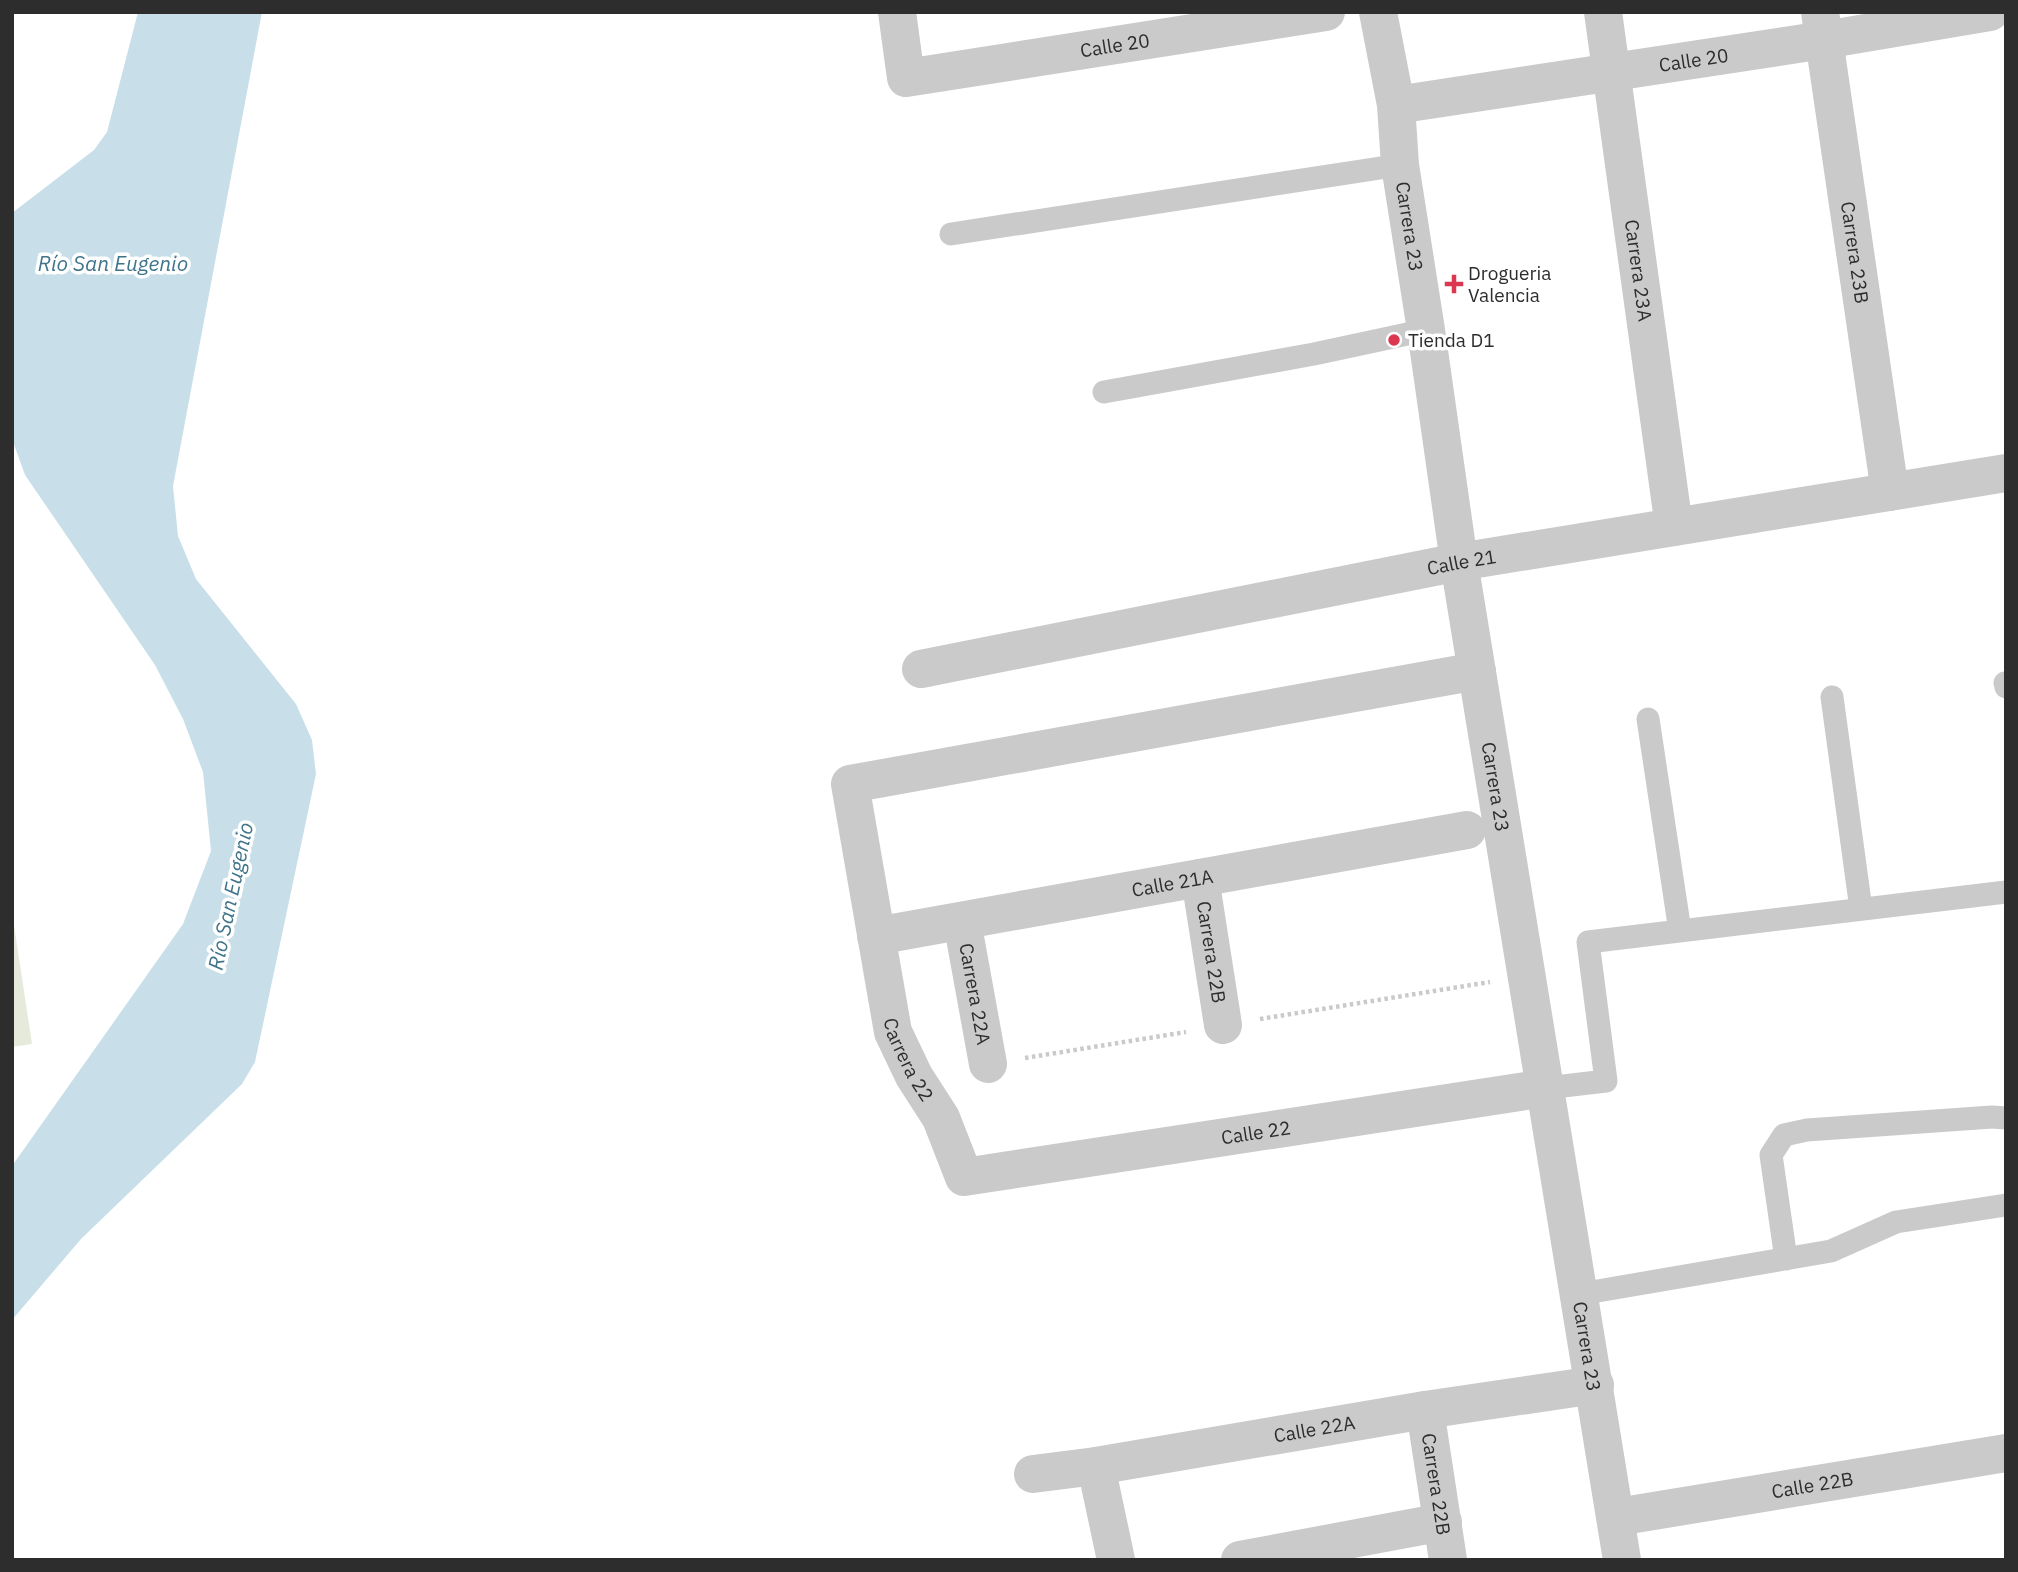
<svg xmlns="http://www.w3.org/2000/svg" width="2018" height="1572" font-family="'IBM Plex Sans',sans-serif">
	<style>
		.green { fill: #e5eadb }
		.water { fill: #c8dfea }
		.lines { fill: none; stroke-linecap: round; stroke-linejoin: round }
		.path { stroke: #cacaca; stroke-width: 4.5; stroke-dasharray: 3.5 3.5; stroke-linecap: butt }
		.lane { stroke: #cacaca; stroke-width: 23 }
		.street { stroke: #cacaca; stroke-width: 38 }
		.poi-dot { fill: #dd3650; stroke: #fff; stroke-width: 2.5 }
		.labels { text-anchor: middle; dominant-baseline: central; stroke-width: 7; stroke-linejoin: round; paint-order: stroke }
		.street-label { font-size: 19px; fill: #2d2d2d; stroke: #fff }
		.poi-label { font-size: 19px; fill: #2d2d2d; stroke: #fff; text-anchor: start }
		.water-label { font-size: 21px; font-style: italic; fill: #3f748b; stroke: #fff }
	</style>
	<rect width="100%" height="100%" fill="#fff"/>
	<!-- green -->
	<path class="green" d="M12 912 32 1044 12 1047Z"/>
	<!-- water -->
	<path class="water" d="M138 12H262L173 486 178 536 196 579 296 704 312 740 316 774 255 1062 242 1084 81 1239 12 1320V1166L183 924 211 851 203 772 183 719 155 665 25 475 12 439V213L94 150 107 132Z"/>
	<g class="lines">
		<!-- path -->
		<path class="path" d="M1260 1019 1490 982
			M1025 1058 1186 1032"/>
		<!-- lane -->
		<path class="lane" d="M951 234 1400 165
			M1104 392 1314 354 1426 330
			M2005 683 2006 687
			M1832 697 1861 909
			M1648 719 1680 931
			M1546 1088 1606 1081 1588 942 2006 892
			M1786 1259 1771 1155 1784 1135 1807 1130 1992 1117 2006 1118
			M1580 1294 1831 1251 1896 1222 2006 1205"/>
		<!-- street -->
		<g class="street">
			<path id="s1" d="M897 12 906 78 1326 12"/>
			<path id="s2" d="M1378 12 1396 105 1400 165 1426 330 1459 562 1622 1560"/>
			<path id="s3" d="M1603 12 1674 527"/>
			<path id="s4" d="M1820 12 1890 492"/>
			<path id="s5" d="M1396 105 1824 40 1990 12"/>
			<path id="s6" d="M921 669 1459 562 2006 473"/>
			<path id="s7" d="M1477 671 850 784 893 1032 914 1076 941 1118 964 1177 1546 1088"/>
			<path id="s8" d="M1200 878 1223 1025"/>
			<path id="s9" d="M962 921 988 1064"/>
			<path id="s10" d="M876 936 1467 830"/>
			<path id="s11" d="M1425 1410 1448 1560"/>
			<path d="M1096 1466 1116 1560"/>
			<path id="s12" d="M1033 1474 1096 1466 1425 1410 1595 1385"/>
			<path id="s13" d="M1617 1517 2006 1453"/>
			<path d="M1240 1560 1443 1522"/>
		</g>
	</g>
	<!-- markers -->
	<g class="poi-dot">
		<path d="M1450.5 273.5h7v7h7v7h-7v7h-7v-7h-7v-7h7z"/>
		<circle cx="1394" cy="340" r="7"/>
	</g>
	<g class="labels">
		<!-- street labels -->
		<g class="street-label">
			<text stroke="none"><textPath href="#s1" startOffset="278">Calle 20</textPath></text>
			<text stroke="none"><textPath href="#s5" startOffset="301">Calle 20</textPath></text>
			<text stroke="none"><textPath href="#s2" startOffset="217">Carrera 23</textPath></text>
			<text stroke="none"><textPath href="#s4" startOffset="243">Carrera 23B</textPath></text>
			<text stroke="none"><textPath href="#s3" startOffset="261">Carrera 23A</textPath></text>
			<text stroke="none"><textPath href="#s6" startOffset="551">Calle 21</textPath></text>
			<text stroke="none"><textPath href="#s2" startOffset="784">Carrera 23</textPath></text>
			<text stroke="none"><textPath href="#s10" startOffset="301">Calle 21A</textPath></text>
			<text stroke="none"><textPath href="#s8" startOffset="75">Carrera 22B</textPath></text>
			<text stroke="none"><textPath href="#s9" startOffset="74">Carrera 22A</textPath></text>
			<text stroke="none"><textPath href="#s7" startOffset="920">Carrera 22</textPath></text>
			<text stroke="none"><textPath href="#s7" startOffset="1346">Calle 22</textPath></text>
			<text stroke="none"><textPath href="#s2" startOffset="1351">Carrera 23</textPath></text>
			<text stroke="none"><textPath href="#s12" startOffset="285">Calle 22A</textPath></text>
			<text stroke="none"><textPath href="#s11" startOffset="75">Carrera 22B</textPath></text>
			<text stroke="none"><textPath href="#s13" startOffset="198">Calle 22B</textPath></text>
		</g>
		<!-- poi labels -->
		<g class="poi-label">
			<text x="1468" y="273">Drogueria<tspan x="1468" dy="22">Valencia</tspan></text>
			<text x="1408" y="340">Tienda D1</text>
		</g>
		<!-- water labels -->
		<g class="water-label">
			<text x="113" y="263">Río San Eugenio</text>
			<text transform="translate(230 896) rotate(-78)">Río San Eugenio</text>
		</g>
	</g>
	<!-- border -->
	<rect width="2018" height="1572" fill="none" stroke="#2d2d2d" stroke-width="28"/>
</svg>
